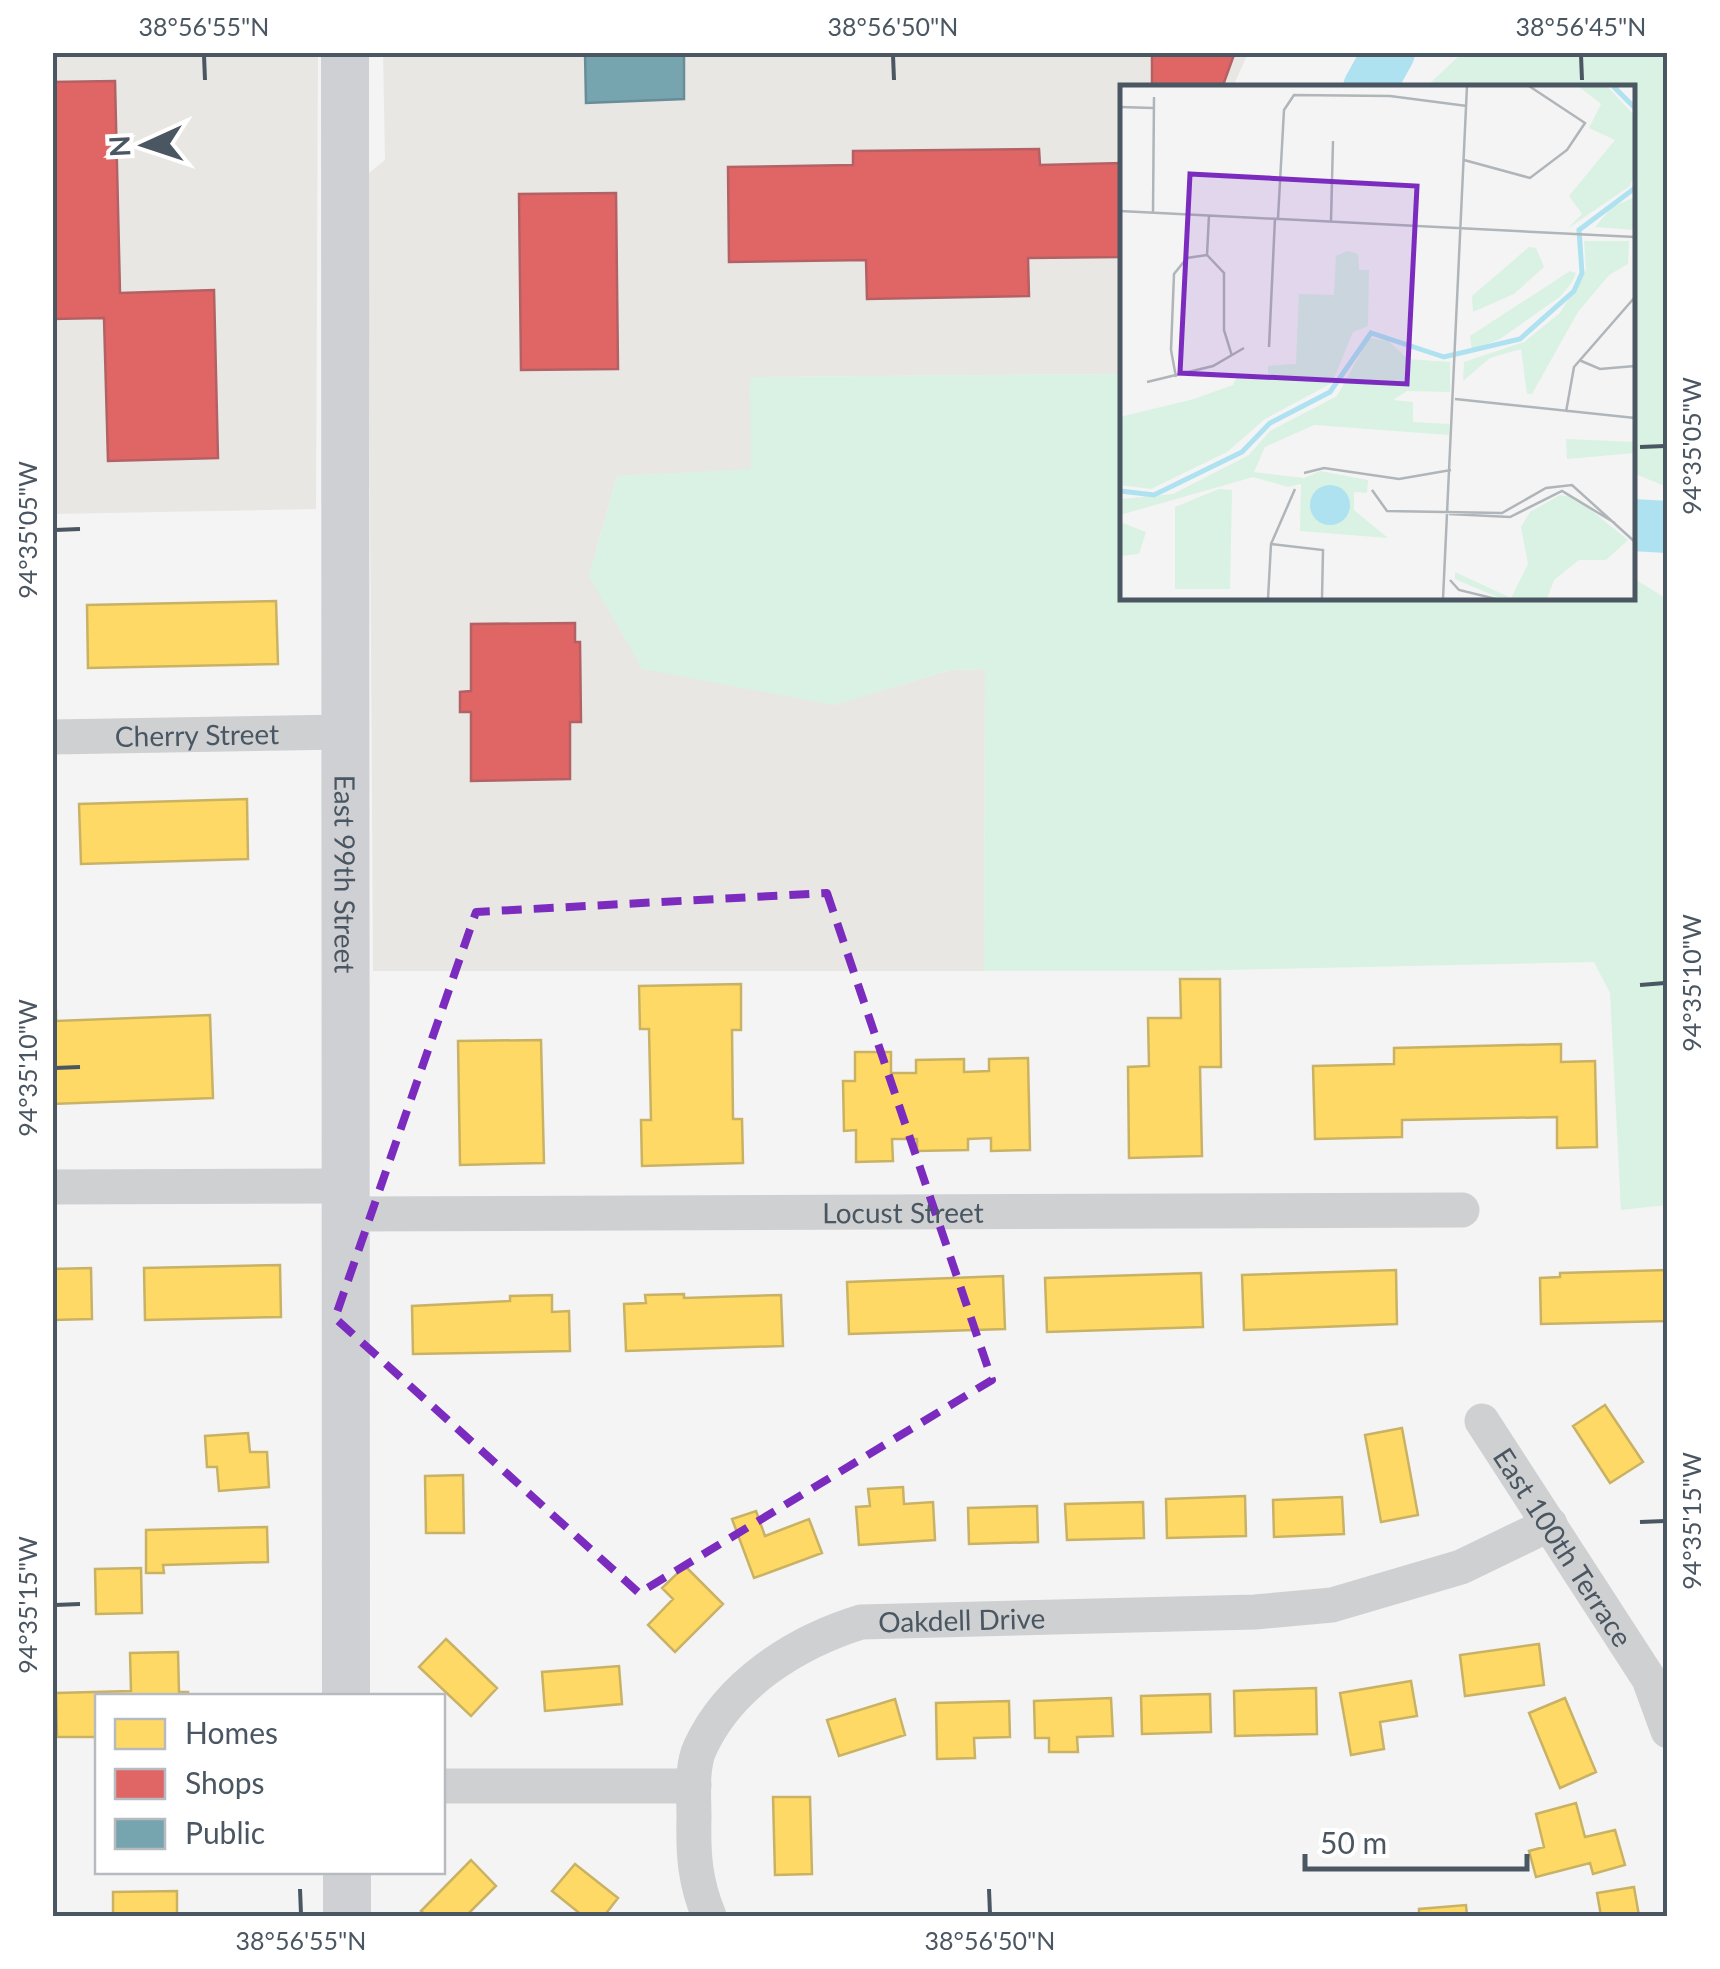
<svg xmlns="http://www.w3.org/2000/svg" width="1720" height="1969" font-family="Lato,sans-serif">
	<style>
		.commercial { fill: #e8e7e3 }
		.green { fill: #d9f2e3 }
		.homes { fill: #ffd966; stroke: #c9b264; stroke-width: 2.5 }
		.shops { fill: #e06666; stroke: #b36164; stroke-width: 2.5 }
		.public { fill: #76a5af; stroke: #698d98; stroke-width: 2.5 }
		.lines { fill: none; stroke-linecap: round; stroke-linejoin: round }
		.river { stroke: #aee2f0; stroke-width: 52 }
		.street { stroke: #ced0d2; stroke-width: 35 }
		.secondary { stroke: #ced0d4; stroke-width: 48 }
		.marked { fill: none; stroke: #7b2cbf; stroke-width: 8; stroke-dasharray: 20 12; stroke-linejoin: round }
		.ticks { fill: none; stroke: #4a5661; stroke-width: 4 }
		.labels { text-anchor: middle; dominant-baseline: central; stroke-width: 10; stroke-linejoin: round; paint-order: stroke }
		.street-label { font-size: 28px; fill: #4a5661; stroke: #fff }
		.inset-river { fill: none; stroke: #aee2f0; stroke-width: 5 }
		.inset-road { fill: none; stroke: #b0b5b9; stroke-width: 2.5 }
		.view { fill: #7b2cbf; fill-opacity: 0.15; stroke: #7b2cbf; stroke-width: 5 }
		.inset-edge { fill: none; stroke: #4a5661; stroke-width: 5 }
		.neatline { fill: none; stroke: #4a5661; stroke-width: 4 }
		.ticks-label { font-size: 25px; text-anchor: middle; fill: #4a5661 }
	</style>
	<rect width="100%" height="100%" fill="#f4f4f4"/>
	<!-- commercial -->
	<path class="commercial" d="M52 53H318L316 509 53 514Z
		M383 53H1248L1233 87 1122 88V374L751 377V470L617 476 589 576 833 705 950 670 985 669 984 971H373L368 174 385 160Z"/>
	<!-- green -->
	<path class="green" d="M1463 52 1667 53V487L1633 473 1632 88 1426 87Z
		M1122 374V598H1632L1633 578 1667 599V1205L1621 1210 1610 993 1594 962 1183 971H984L985 669 950 670 834 705 642 669 589 576 617 476 751 469 750 377Z"/>
	<!-- homes -->
	<path class="homes" d="M276 601 278 664 88 668 87 605Z
		M247 799 248 859 81 864 79 804Z
		M1180 979H1220L1221 1067H1200L1202 1156 1129 1158 1128 1067 1149 1066 1148 1018H1181Z
		M741 984V1030H732L733 1119H742L743 1163 642 1166 641 1120H651L649 1029H640L639 986Z
		M52 1011H56V1021L210 1015 213 1098 52 1104Z
		M541 1040 544 1163 460 1165 458 1041Z
		M1561 1044V1062L1595 1061 1597 1147 1557 1148V1117L1402 1120V1137L1315 1139 1313 1066 1394 1064V1048Z
		M855 1052H891V1073H916V1060L964 1059V1072L989 1071V1059L1028 1058 1030 1150 991 1151V1138L968 1139V1150L917 1151V1139H892L893 1161 856 1162V1130L844 1131 843 1081H855Z
		M280 1265 281 1317 145 1320 144 1268Z
		M91 1268 92 1319 52 1320V1269Z
		M1396 1270 1397 1324 1244 1330 1242 1275Z
		M1668 1270V1321L1541 1324 1540 1278 1560 1277V1273Z
		M1201 1273 1203 1327 1047 1332 1045 1278Z
		M1003 1276 1005 1329 849 1334 847 1282Z
		M684 1294V1298L781 1295 783 1346 626 1351 624 1304 646 1303 645 1295Z
		M552 1295V1312L569 1311 570 1351 413 1354 412 1306 510 1301V1296Z
		M1605 1405 1643 1462 1610 1483 1573 1426Z
		M1402 1428 1418 1515 1381 1522 1365 1435Z
		M248 1433 250 1452H267L269 1487 219 1491 217 1467H207L205 1436Z
		M463 1475 464 1533H426L425 1476Z
		M903 1487 904 1504 933 1502 935 1540 859 1545 856 1507 870 1506 868 1489Z
		M1245 1496 1246 1536 1167 1538 1166 1499Z
		M1342 1497 1344 1534 1274 1537 1273 1500Z
		M1143 1502 1144 1538 1067 1540 1065 1504Z
		M1037 1506 1038 1542 969 1544 968 1508Z
		M756 1511 765 1536 809 1519 822 1553 754 1578 732 1519Z
		M267 1527 268 1562 163 1565 164 1573H146V1530Z
		M685 1566 723 1604 675 1652 648 1625 673 1599 662 1588Z
		M141 1568 142 1613 96 1614 95 1569Z
		M446 1639 497 1688 471 1716 419 1667Z
		M1539 1644 1544 1685 1465 1696 1460 1655Z
		M178 1652 179 1692H188V1696H98V1737H57L56 1693 131 1691 130 1653Z
		M619 1666 622 1704 545 1711 542 1672Z
		M1411 1681 1417 1716 1380 1722 1384 1749 1351 1755 1340 1693Z
		M1316 1688 1317 1734 1235 1736 1234 1691Z
		M1210 1694 1211 1732 1142 1734 1141 1696Z
		M1111 1698 1113 1736 1077 1737 1078 1752H1049V1738H1035L1034 1701Z
		M1565 1698 1596 1772 1560 1788 1529 1713Z
		M895 1699 905 1735 839 1756 827 1720Z
		M1009 1701 1010 1737 974 1738 975 1758 937 1759 936 1703Z
		M773 1797H810L812 1874 775 1875Z
		M1576 1803 1585 1837 1615 1830 1625 1865 1593 1874 1590 1863 1536 1877 1529 1851 1544 1847 1536 1814Z
		M471 1860 496 1886 466 1916H427L421 1911Z
		M575 1864 618 1898 604 1916H583L552 1891Z
		M1634 1887 1639 1916H1601L1597 1893Z
		M177 1891V1916H113V1892Z
		M1466 1905 1467 1916H1419V1909Z"/>
	<!-- shops -->
	<path class="shops" d="M1152 52H1235L1222 88H1152Z
		M115 81 120 293 214 290 218 458 108 461 104 318 52 319V82Z
		M1039 149 1040 165 1122 163V257L1028 258 1029 296 867 299 866 260 729 262 728 167 853 165V151Z
		M616 193 618 369 521 370 519 194Z
		M575 623V642H580L581 722H570V779L471 781V712H460V692L471 691V624Z"/>
	<!-- public -->
	<path class="public" d="M585 52H684V99L586 103Z"/>
	<g class="lines">
		<!-- river -->
		<path class="river" d="M1369 88 1389 52
			M1632 525 1668 527"/>
		<!-- street -->
		<g class="street">
			<path id="s1" d="M52 737 344 732"/>
			<path d="M52 1187 343 1186"/>
			<path id="s2" d="M343 1214 1462 1210"/>
			<path id="s3" d="M1482 1421 1649 1679 1668 1731"/>
			<path d="M442 1786H694"/>
			<path id="s4" d="M709 1916C695 1882 693 1855 694 1818 694 1797 691 1767 700 1748 729 1684 796 1642 861 1622L1255 1612 1332 1605 1461 1567 1550 1524"/>
		</g>
		<!-- secondary -->
		<g class="secondary">
			<path id="s5" d="M345 52 346 1696"/>
			<path d="M347 1872V1916"/>
		</g>
	</g>
	<!-- marked area -->
	<path class="marked" d="M827 893 992 1380 639 1593 335 1318 476 912Z"/>
	<!-- ticks -->
	<path class="ticks" d="M204 55 205 80M893 55 894 80M1581 55 1582 80M1640 447 1665 446M55 530 80 529M1640 985 1665 983M55 1068 80 1067M1640 1522 1665 1521M55 1605 80 1604M300 1889 301 1914M989 1889 990 1914"/>
	<g class="labels">
		<!-- street labels -->
		<g class="street-label">
			<text stroke="none"><textPath href="#s1" startOffset="145">Cherry Street</textPath></text>
			<text stroke="none"><textPath href="#s5" startOffset="822">East 99th Street</textPath></text>
			<text stroke="none"><textPath href="#s2" startOffset="560">Locust Street</textPath></text>
			<text stroke="none"><textPath href="#s3" startOffset="150">East 100th Terrace</textPath></text>
			<text stroke="none"><textPath href="#s4" startOffset="482">Oakdell Drive</textPath></text>
		</g>
	</g>
	<!-- overview -->
	<g transform="translate(1120 85)">
		<rect width="515" height="515" fill="#f4f4f4"/>
		<path d="M458 1H487L513 29 515 88 510 101 447 144 462 129 449 111 495 55 469 43 481 19ZM515 112V145L475 142 492 122ZM464 156H509L508 179 489 190 458 227 412 309H407L401 264 370 273 343 296 344 277 404 257 440 228 466 185ZM409 162 416 163 424 182 394 209 353 227 352 211ZM227 166 238 169 239 185H249L248 241 233 247 212 298 145 334 107 367 31 404 0 400V332L74 314 113 300 118 289 148 292V281L176 279 179 209 214 210 216 171ZM450 186 456 188 452 197 441 211 380 254 352 265 350 251ZM249 253 268 256 288 274 330 277V307L287 306 273 315 293 317V337L329 339V350L194 340 145 362 134 387 184 393 200 386 248 395 247 408 234 407V425L268 453 180 446 181 399 168 402 133 392 0 430V414L53 409 129 370 150 346 217 311ZM446 354 515 357V368L447 374ZM99 404 112 405 110 504H55V422ZM440 410 456 413 508 455 486 475H459L434 495 427 514H382L335 494V487L391 513 408 479 401 442 410 427ZM0 437 26 447 19 469 0 471Z" fill="#d9f2e3"/>
		<path d="M190 420a20 20 0 1 1 40 0a20 20 0 1 1-40 0Z" fill="#aee2f0"/>
		<path class="inset-river" d="M493 1 515 23M0 406 34 410 122 367 150 338 210 307 251 248 324 272 400 254 454 206 462 188 459 145 515 103"/>
		<path class="inset-road" d="M0 22 33 23M344 75 410 93 447 65 465 38 409 1M0 126 515 152M33 128 34 12M158 133 164 25 174 10 270 11 347 21M211 136 213 56M87 170 104 188V245L112 271M87 170 89 130M149 262 155 133M459 275 480 284 515 281M56 292 51 265 54 189 67 173 87 170M27 297 93 281 124 263M335 314 515 333M446 327 454 282 515 212M184 388 204 383 279 394 331 385M252 405 267 426 382 428 426 403 452 400 515 457M329 429 390 432 442 406 495 438M151 459 203 465 202 514M330 495 339 505 376 514M148 514 151 459 175 404M323 514 347 1"/>
		<path class="view" d="M70 89 297 101 287 299 60 288Z"/>
		<rect width="515" height="515" class="inset-edge"/>
	</g>
	<!-- border -->
	<rect width="1720" height="1969" fill="none" stroke="#ffffff" stroke-width="110"/>
	<!-- legend -->
	<rect x="95" y="1694" width="350" height="180" fill="#ffffff" stroke="#b7bbc0" stroke-width="2.5"/>
	<rect x="115" y="1719" width="50" height="30" fill="#ffd966" stroke="#b7bbc0" stroke-width="2.5"/>
	<text x="185" y="1744" font-size="30" fill="#4a5661">Homes</text>
	<rect x="115" y="1769" width="50" height="30" fill="#e06666" stroke="#b7bbc0" stroke-width="2.5"/>
	<text x="185" y="1794" font-size="30" fill="#4a5661">Shops</text>
	<rect x="115" y="1819" width="50" height="30" fill="#76a5af" stroke="#b7bbc0" stroke-width="2.5"/>
	<text x="185" y="1844" font-size="30" fill="#4a5661">Public</text>
	<!-- north arrow -->
	<g transform="translate(145 145) rotate(267)" stroke="#ffffff" stroke-width="8" paint-order="stroke">
	<path d="M0-8L18 38L0 25L-18 38Z" fill="#4a5661"/>
	<text y="-15" font-size="28" font-weight="bold" text-anchor="middle" fill="#4a5661">N</text>
	</g>
	<!-- scale -->
	<path d="M1305 1854v15h222v-15" fill="none" stroke="#4a5661" stroke-width="5"/>
	<text x="1320" y="1854" font-size="30" fill="#4a5661" stroke="#ffffff" stroke-width="8" paint-order="stroke">50 m</text>
	<rect x="55" y="55" width="1610" height="1859" class="neatline"/>
	<g class="ticks-label">
		<text x="204" y="36">38°56'55"N</text>
		<text x="893" y="36">38°56'50"N</text>
		<text x="1581" y="36">38°56'45"N</text>
		<text transform="translate(1692 446) rotate(-90)" y="9">94°35'05"W</text>
		<text transform="translate(28 530) rotate(-90)" y="9">94°35'05"W</text>
		<text transform="translate(1692 983) rotate(-90)" y="9">94°35'10"W</text>
		<text transform="translate(28 1068) rotate(-90)" y="9">94°35'10"W</text>
		<text transform="translate(1692 1521) rotate(-90)" y="9">94°35'15"W</text>
		<text transform="translate(28 1605) rotate(-90)" y="9">94°35'15"W</text>
		<text x="301" y="1950">38°56'55"N</text>
		<text x="990" y="1950">38°56'50"N</text>
	</g>
</svg>
